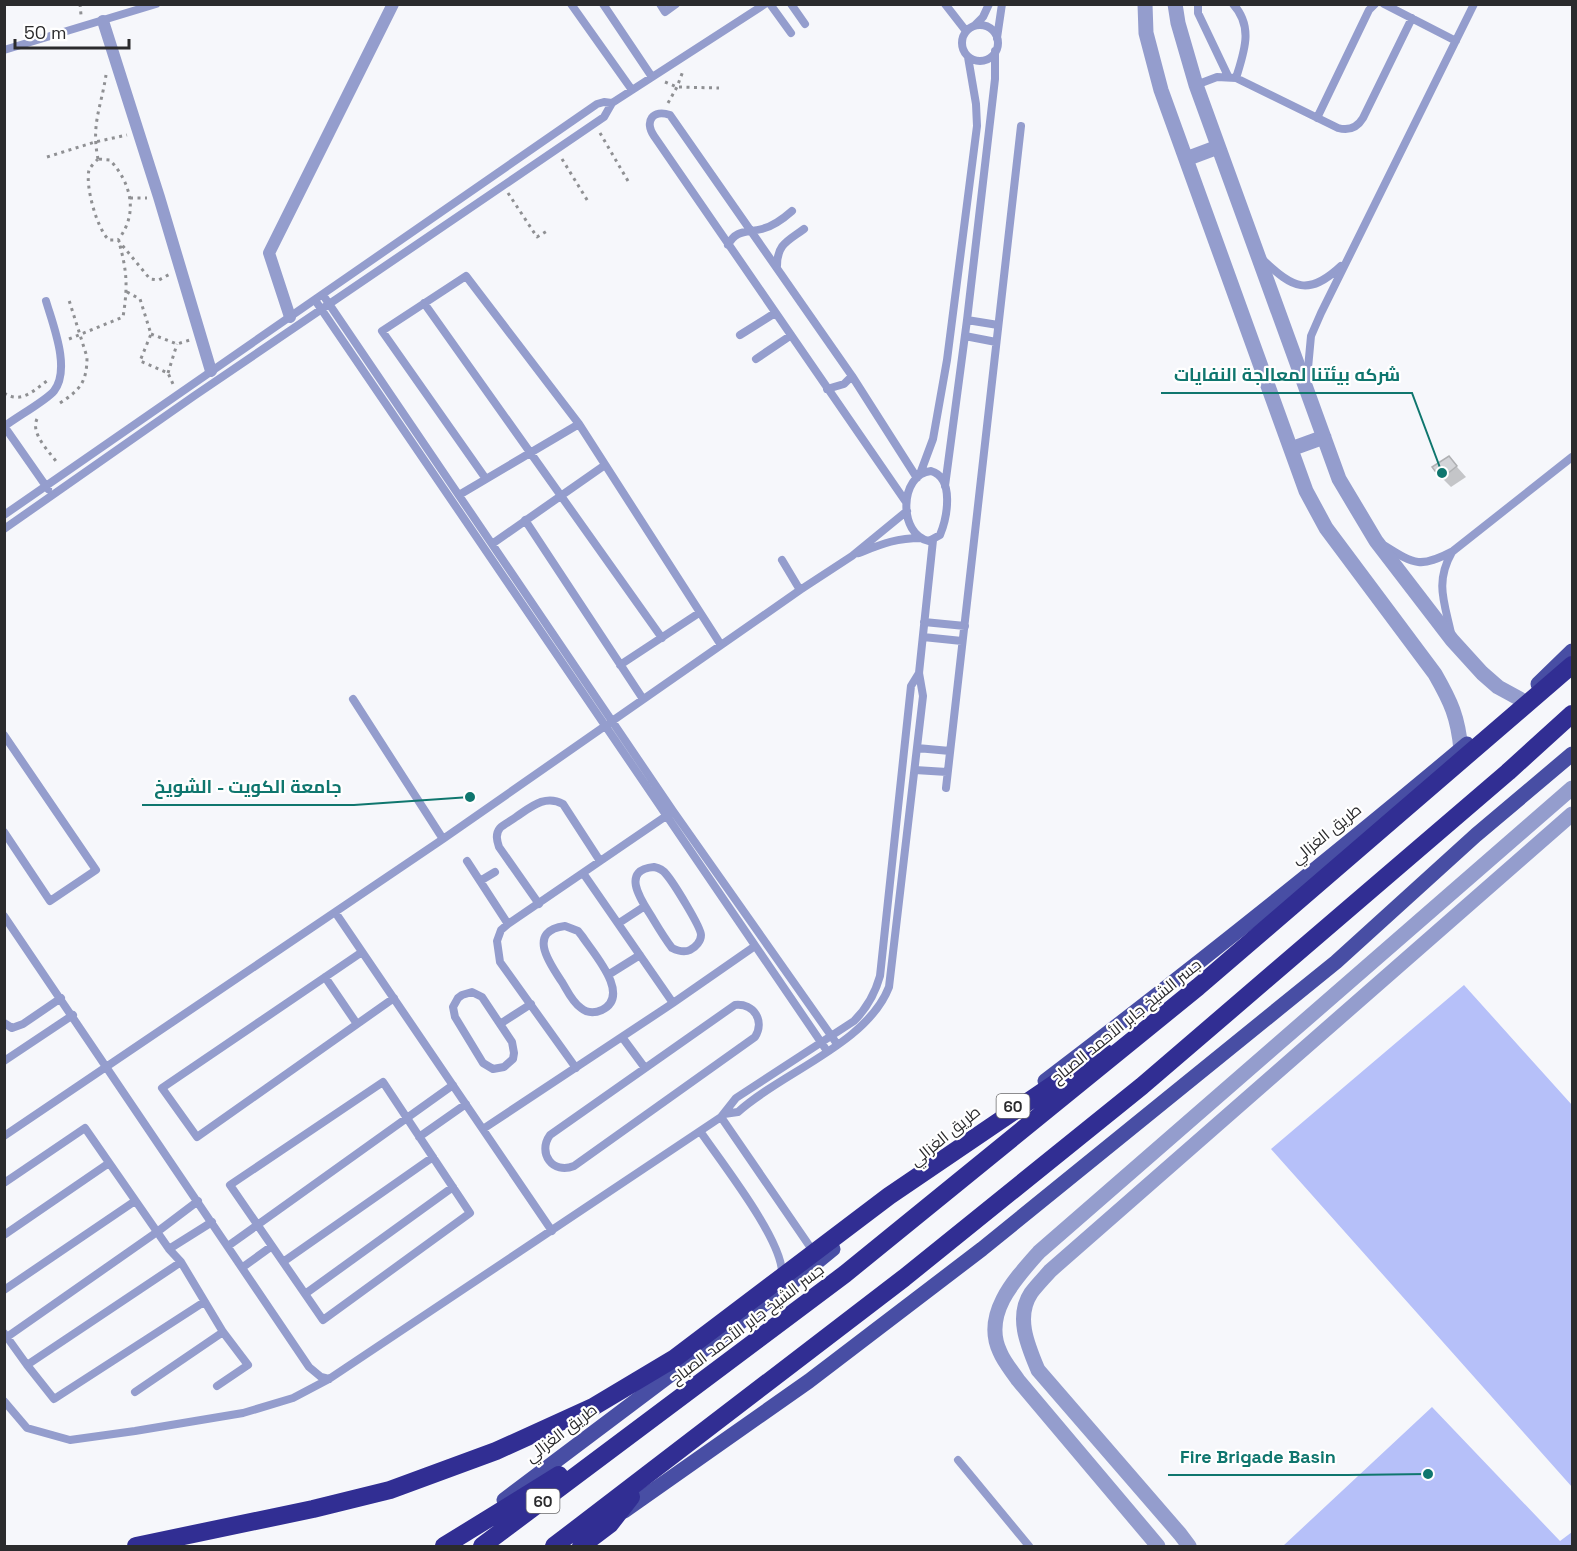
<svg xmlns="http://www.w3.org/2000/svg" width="1577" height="1551" font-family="'Space Grotesk',Cairo,sans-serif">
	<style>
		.water { fill: #b6c0f9 }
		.shadow { fill: #0003 }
		.building { fill: #d3d4d8; stroke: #afb0b3; stroke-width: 1.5 }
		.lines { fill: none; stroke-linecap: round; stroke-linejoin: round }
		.path { stroke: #8f9093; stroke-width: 3; stroke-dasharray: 3 4.5; stroke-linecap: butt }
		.service { stroke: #949dcd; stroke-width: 8 }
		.pedestrian { stroke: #949dcd; stroke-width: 12 }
		.minor { stroke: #949dcd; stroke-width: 15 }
		.primary { stroke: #484ea4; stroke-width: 15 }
		.motorway { stroke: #312e93; stroke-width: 18 }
		.labels { text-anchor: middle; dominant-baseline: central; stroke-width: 4.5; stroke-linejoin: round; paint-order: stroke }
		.shield { fill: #fff; stroke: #6b6b6c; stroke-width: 1.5 }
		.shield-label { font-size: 15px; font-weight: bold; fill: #2b2b2d }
		.street-label { font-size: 16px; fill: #2b2b2d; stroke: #fff }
		.leader { fill: none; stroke: #0f766e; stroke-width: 2 }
		.callout-dot { fill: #0f766e; stroke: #fff; stroke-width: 2 }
		.callout-label { font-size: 18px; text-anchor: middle; font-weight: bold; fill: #0f766e; stroke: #fff; stroke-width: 4.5; stroke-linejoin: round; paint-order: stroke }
	</style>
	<rect width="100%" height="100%" fill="#f6f7fb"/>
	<!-- water -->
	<path class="water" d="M1464 985 1572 1105V1487L1271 1149Z
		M1432 1407 1560 1541 1572 1532V1546H1283Z"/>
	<!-- shadow -->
	<path class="shadow" d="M1449 458 1466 477 1451 487 1442 478Z"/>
	<!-- building -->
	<path class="building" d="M1449 456 1457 466 1441 479 1432 467Z"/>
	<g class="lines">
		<!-- path -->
		<path class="path" d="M80 4 81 15
			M665 82 677 87 719 88
			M668 103 677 87 683 71
			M600 133 628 181
			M47 157 95 142 127 135
			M98 159C95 162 91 166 89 170 85 186 97 229 109 240H118L150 279 159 280 170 274
			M98 159C91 124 101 108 106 75
			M99 159 110 160C131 183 139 213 118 240
			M562 159 589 203
			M508 193 537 237 547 231
			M130 198H147
			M127 292 140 299 151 334 140 361 168 373 173 384
			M151 334 177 344 190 340
			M69 339 123 317C128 286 127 271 119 242
			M168 373 177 344
			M4 393C21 404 33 391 47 381
			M60 403C80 390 87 382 87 357L68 297
			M37 419C30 434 50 452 58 464"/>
		<!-- service -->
		<path class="service" d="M571 4 632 90
			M603 4 652 77
			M660 4 665 12 676 4
			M770 4 791 33
			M791 4 805 24
			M945 4 966 31
			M1198 4V13L1228 76
			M1233 4C1254 27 1244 52 1236 78
			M1384 4 1456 41
			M975 25 983 17 989 4
			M962 43a18 18 0 1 1 36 0a18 18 0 1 1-36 0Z
			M997 38 1002 4
			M4 50 156 4
			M1196 85 1217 77 1236 78 1338 128C1349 131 1357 128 1363 118L1412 18
			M1317 118 1369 10 1375 4
			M728 245C736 229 747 233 762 229 774 226 783 219 792 211
			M1263 260C1293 288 1308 297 1341 266
			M777 266C777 244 788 241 804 229
			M323 295 673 811 837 1044
			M315 300 827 1051
			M424 303 662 638
			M967 320 998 325
			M740 335 775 313
			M965 336 996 342
			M756 359 790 336
			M1307 379 1311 336 1321 313 1474 4
			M827 389 844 384 852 376
			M4 426 48 489
			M5 426C15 418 47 400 54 391 71 369 53 325 46 301
			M931 471C955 478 947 518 940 535L929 541C898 535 899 474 931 471Z
			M920 474 933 439 947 360 977 126 976 104 968 57
			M486 479 382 331 466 276 579 424 721 645
			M945 486 967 320 995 79V51
			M459 495 579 424
			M906 502 654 136C644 121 653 109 670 115L852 376 917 478
			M4 515 597 104 604 102 612 103 765 4
			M525 520 643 699
			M4 529 194 396 604 117 612 103
			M492 544 605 465
			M1385 546C1415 565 1421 568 1453 551L1572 457
			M859 553C882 544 896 538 921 538
			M782 560 800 590
			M924 622 965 626
			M1451 633C1444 601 1435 582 1452 552
			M923 637 962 641
			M620 665 699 613
			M353 699 443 839
			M4 735 96 870 50 901 4 832
			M917 748 950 751
			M915 770 947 772
			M946 788 1021 126
			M467 861 508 924
			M654 867C659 868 663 870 666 874 673 882 701 927 701 935 701 941 696 947 690 950 684 953 678 951 672 948 665 939 659 929 653 919 644 904 618 870 654 867Z
			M583 873 673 1003
			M480 881 495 872
			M539 904 499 847C497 841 495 834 500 828 504 824 511 821 516 817 531 807 545 794 563 804L600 861
			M335 912 552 1231
			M4 916 309 1367 321 1377 329 1379
			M619 923 645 906
			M565 926 578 931 582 936C593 953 632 995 602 1010 595 1013 587 1013 581 1008 572 1002 567 990 562 982 550 964 526 931 565 926Z
			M362 952 162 1088 197 1137 394 998
			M608 975 640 955
			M325 977 357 1024
			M472 992 482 997 512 1042 514 1053 513 1059 504 1067 493 1069 483 1063 455 1017 453 1007 458 998 462 995Z
			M735 1005C754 1003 765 1021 755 1037L574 1166C553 1175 537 1153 550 1135Z
			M4 1023 12 1028 23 1024 61 998
			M500 1024 531 1004
			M622 1037 645 1068
			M4 1061 73 1015
			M576 1068 500 962 497 941 501 930 508 924 669 814
			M383 1082 470 1213 323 1320 230 1185Z
			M724 1114 738 1112C782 1072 867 1044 889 987L923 696 919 673 933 540
			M721 1117 815 1254
			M483 1129 673 1003 755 946
			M700 1131C721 1162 782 1239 782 1273
			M4 1136 443 839 800 590 852 556 907 511
			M419 1137 466 1104
			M4 1183 85 1128 169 1249 181 1262 223 1332 248 1365 217 1386
			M4 1235 109 1163
			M228 1246 453 1085
			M169 1249 212 1222
			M283 1262 433 1157
			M243 1267 272 1246
			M4 1290 135 1201
			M305 1294 453 1187
			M4 1333 27 1365 54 1399 204 1302
			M7 1337 157 1232 198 1201
			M27 1365 181 1262
			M135 1392 223 1332
			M4 1401 27 1428 70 1440 135 1431 243 1413 293 1398 329 1379 721 1117 736 1098 854 1021C867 1008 875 994 880 976L911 686 919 673
			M958 1460 1029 1546"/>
		<!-- pedestrian -->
		<path class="pedestrian" d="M103 21 159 197 211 371
			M290 317 269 253 393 4"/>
		<!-- minor -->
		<path class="minor" d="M1145 4 1146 33 1161 90 1306 491 1326 528 1435 674C1451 702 1458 717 1461 750
			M1175 4 1178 23 1196 85 1339 479 1376 541 1452 640 1482 673 1498 687 1520 699
			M1186 159 1218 147
			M1291 449 1324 437
			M1158 1546 1018 1380C1012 1371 1004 1362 1000 1352 982 1314 1015 1279 1039 1252L1572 788
			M1189 1546 1180 1534 1038 1370C1028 1346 1015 1317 1031 1293 1037 1285 1044 1278 1050 1271L1572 814"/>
		<!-- primary -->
		<path class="primary" d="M1538 684 1572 651
			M1045 1081C1188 972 1329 860 1467 744
			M504 1500 779 1293 833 1249
			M624 1511 809 1381 982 1249 1336 962 1476 835 1572 754"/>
		<!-- motorway -->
		<path class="motorway" d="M136 1546 313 1509 390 1490 496 1451 593 1407 675 1358 889 1196 1082 1065 1106 1053
			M444 1546 559 1475
			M482 1546 845 1274 1198 987 1572 665
			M554 1546 904 1278 1142 1086 1508 772 1572 714
			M581 1546 610 1524 631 1497"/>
	</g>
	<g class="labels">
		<!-- shield labels -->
		<g class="shield">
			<rect x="996.5" y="1094" width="33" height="24" rx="4.5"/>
			<rect x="526.5" y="1489" width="33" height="24" rx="4.5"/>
		</g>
		<g class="shield-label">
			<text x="1013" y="1106">60</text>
			<text x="543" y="1501">60</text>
		</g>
		<!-- street labels -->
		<g class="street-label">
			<text transform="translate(1326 834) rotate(-39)">طريق الغزالي</text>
			<text transform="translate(1126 1021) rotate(-39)">جسر الشيخ جابر الأحمد الصباح</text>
			<text transform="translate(945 1136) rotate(-39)">طريق الغزالي</text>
			<text transform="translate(747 1324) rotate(-37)">جسر الشيخ جابر الأحمد الصباح</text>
			<text transform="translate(561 1433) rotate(-37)">طريق الغزالي</text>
		</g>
	</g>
	<!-- callouts -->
	<path class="leader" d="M1442 473L1412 393H1161M470 797L354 805H142M1428 1474L1348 1475H1168"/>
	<g class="callout-dot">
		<circle cx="1442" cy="473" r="6"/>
		<circle cx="470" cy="797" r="6"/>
		<circle cx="1428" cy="1474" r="6"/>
	</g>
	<g class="callout-label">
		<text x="1287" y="381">شركه بيئتنا لمعالجة النفايات</text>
		<text x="248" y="793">جامعة الكويت - الشويخ</text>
		<text x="1258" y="1463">Fire Brigade Basin</text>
	</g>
	<!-- border -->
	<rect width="1577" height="1551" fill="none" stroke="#2b2b2d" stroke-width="12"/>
	<!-- scale -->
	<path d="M15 39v9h114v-9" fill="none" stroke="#2b2b2d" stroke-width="3"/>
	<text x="24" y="39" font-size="18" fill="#2b2b2d" stroke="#ffffff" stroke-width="4.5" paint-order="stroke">50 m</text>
</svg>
